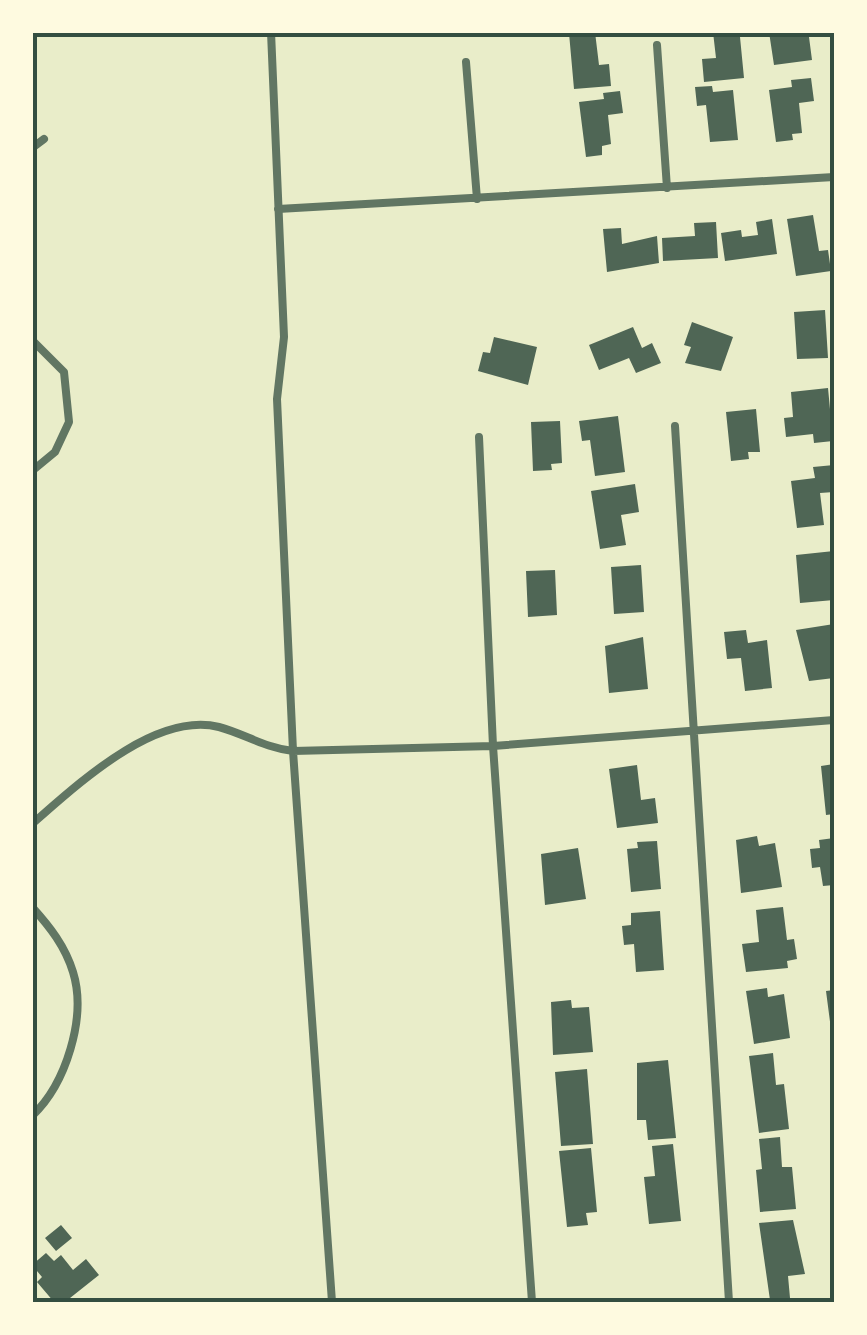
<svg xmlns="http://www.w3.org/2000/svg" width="867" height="1335" font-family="Roboto,sans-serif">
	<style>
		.building { fill: #4f6655 }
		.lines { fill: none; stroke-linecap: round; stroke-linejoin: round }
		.minor { stroke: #617663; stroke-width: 8 }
		.neatline { fill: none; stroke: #344e41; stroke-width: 4 }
	</style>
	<rect width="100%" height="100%" fill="#e9edc9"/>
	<!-- building -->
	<path class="building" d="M595 32 599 65 609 64 611 86 574 89 569 33Z
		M713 32H736L740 37 744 78 704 82 702 59 716 58Z
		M769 32 809 37 812 60 774 65Z
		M811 78 814 101 799 103 802 133 792 134 793 140 776 142 769 90 792 87 791 80Z
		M712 86 713 92 733 90 738 140 710 142 706 105 697 106 695 87Z
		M620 91 623 113 608 115 611 144 602 146V155L586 157 579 102 604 99 603 93Z
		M813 215 819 251 828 250 831 271 796 276 787 219Z
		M772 219 777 254 725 261 721 233 741 230 742 237 758 235 756 222Z
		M716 222 718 258 663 261 662 238 695 236 694 223Z
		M621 228 622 244 657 236 659 263 607 272 603 229Z
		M825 310 828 358 797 359 794 312Z
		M692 322 733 337 721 371 685 363 691 347 684 345Z
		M633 327 642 348 652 343 661 363 636 373 629 358 599 370 589 345Z
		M494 337 537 347 528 385 478 371 483 352 490 353Z
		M828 388 833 441 814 443 813 434 786 437 784 418 793 417 791 392Z
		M756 409 760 452H748L749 459 731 461 726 412Z
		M618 416 625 472 595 476 590 440 582 441 579 421Z
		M560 421 562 463 551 464 552 470 533 471 531 422Z
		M834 465V492L820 493 824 525 797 528 791 481 815 478 813 467Z
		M635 484 639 512 621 515 626 545 600 549 591 491Z
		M834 551V600L800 603 796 555Z
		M641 565 644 612 614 614 611 567Z
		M555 570 557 615 528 617 526 571Z
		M834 624V678L809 681 796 630Z
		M746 630 748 643 767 640 772 688 745 691 741 658 727 659 724 632Z
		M643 637 648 689 609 693 605 646Z
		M834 764V814L826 815 821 766Z
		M637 765 641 800 655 798 658 823 617 828 609 769Z
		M757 836 759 846 775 843 782 887 741 893 736 840Z
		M834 838V885L823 886 820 867 812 868 810 849 820 848 819 840Z
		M657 841 661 889 631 892 627 849 638 848 637 842Z
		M578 848 586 899 545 905 541 854Z
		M783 907 787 940 794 939 797 959 787 961 788 968 746 972 742 944 759 942 756 910Z
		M660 911 664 970 636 972 634 944 624 945 622 926 631 925V913Z
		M767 988 768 997 784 994 790 1038 754 1044 746 991Z
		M834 990V1037H832L826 991Z
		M571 1000 572 1008 589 1007 593 1052 553 1055 551 1002Z
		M773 1053 776 1085 784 1084 789 1129 759 1133 749 1056Z
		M668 1060 676 1138 648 1140 646 1120H637V1063Z
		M587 1069 593 1144 561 1146 555 1072Z
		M780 1137 782 1167H792L796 1209 760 1212 756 1170 762 1169 759 1139Z
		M673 1144 681 1221 649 1224 644 1177 655 1176 652 1146Z
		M591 1148 597 1212 586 1213 588 1225 567 1227 559 1151Z
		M793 1220 805 1274 788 1276 790 1298 770 1300 759 1223Z
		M61 1225 72 1238 56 1251 45 1238Z
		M46 1253 54 1261 61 1255 73 1270 86 1259 99 1275 65 1302H54L37 1282 42 1277 32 1265Z"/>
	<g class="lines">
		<!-- minor -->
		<path class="minor" d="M271 32 284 337 277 399 293 751 332 1302
			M657 45 667 188
			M466 62 477 199
			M32 148 44 139
			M278 209 834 177
			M32 340 64 372 69 422 55 452 32 471
			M675 426 729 1302
			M479 437 493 746 532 1302
			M32 824C77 785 155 711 219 727 245 734 265 748 293 751L493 746 834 720
			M32 907C50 927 65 946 73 972 87 1017 66 1084 32 1116"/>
	</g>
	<!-- border -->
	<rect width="867" height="1335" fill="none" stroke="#fefae0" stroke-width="70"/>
	<rect x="35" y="35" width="797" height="1265" class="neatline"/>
</svg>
